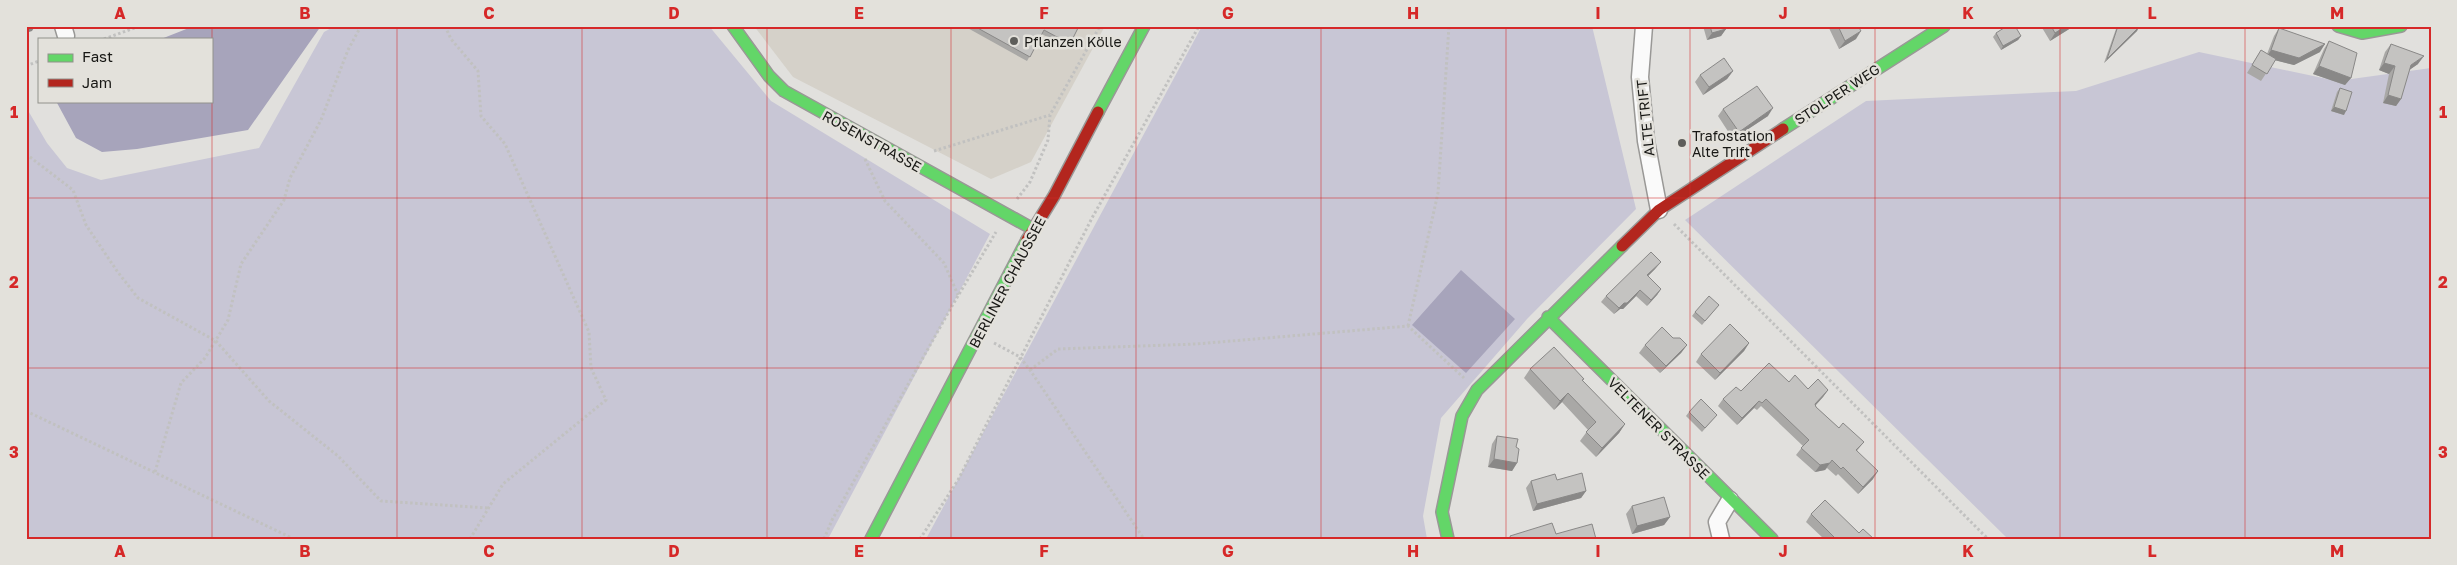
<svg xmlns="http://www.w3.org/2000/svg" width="2457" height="565" font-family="'Golos Text',sans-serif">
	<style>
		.built { fill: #d5d1c9 }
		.green { fill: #c8c6d5 }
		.water { fill: #a7a4bb }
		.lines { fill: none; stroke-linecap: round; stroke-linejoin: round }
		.street-casing { stroke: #999896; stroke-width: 19 }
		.fast-casing { stroke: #999896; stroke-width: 14 }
		.jam-casing { stroke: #999896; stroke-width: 14 }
		.path { stroke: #c1c1c0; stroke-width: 3; stroke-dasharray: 2.5 2.5; stroke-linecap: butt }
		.street { stroke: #fafafa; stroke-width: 16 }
		.fast { stroke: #63d668; stroke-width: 11 }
		.jam { stroke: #b3261e; stroke-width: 11 }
		.wall { fill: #a9a8a6 }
		.shaded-wall { fill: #898887 }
		.building { fill: #c4c3c1; stroke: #898887 }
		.grid { fill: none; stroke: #d62828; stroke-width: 1; stroke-opacity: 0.55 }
		.poi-dot { fill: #5e5e5b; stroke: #e3e1db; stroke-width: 2 }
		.labels { text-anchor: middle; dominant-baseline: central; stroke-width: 5; stroke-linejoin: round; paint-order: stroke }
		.poi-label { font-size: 14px; fill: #181815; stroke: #e3e1db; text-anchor: start }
		.street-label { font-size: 14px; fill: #181815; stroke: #e3e1db }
		.neatline { fill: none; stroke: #d62828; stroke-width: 2 }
		.grid-label { font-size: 16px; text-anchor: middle; font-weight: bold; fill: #d62828 }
	</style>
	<rect width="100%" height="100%" fill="#e1e0dd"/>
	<!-- built -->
	<path class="built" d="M754 26H1105L1031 162 991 179 793 77Z"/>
	<!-- green -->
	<path class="green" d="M335 26H709L771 101 990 234 828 539H26V107L47 143 67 168 101 180 259 148 324 32Z
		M1202 26H1592L1636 209 1527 319 1441 418 1423 516 1427 539H926Z
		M2199 52 2337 81 2431 68V539H2008L1685 220 1866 101 2076 91Z"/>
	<!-- water -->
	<path class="water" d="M194 26H321L248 130 137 149 102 152 76 138 56 101H211V39H161Z
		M1461 270 1515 319 1466 373 1412 325Z"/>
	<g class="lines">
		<defs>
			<path id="street" d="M63 26 66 36
				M1644 26 1640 77 1646 141 1659 210
				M1721 539 1717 522 1730 500"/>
			<path id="fast" d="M733 26 769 76 784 91 1033 229
				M2338 26 2362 33 2401 26
				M1098 112 1144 26
				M1783 129 1944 26
				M1548 317 1772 539
				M871 539 1027 240
				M1448 539 1442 512 1462 416 1477 390 1622 246"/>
			<path id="jam" d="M1027 240 1054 196 1098 112
				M1622 246 1659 210 1783 129"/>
		</defs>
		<!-- street casing -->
		<use href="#street" class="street-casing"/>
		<!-- fast casing -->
		<use href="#fast" class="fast-casing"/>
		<!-- jam casing -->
		<use href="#jam" class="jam-casing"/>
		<!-- path -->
		<path class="path" d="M445 26 451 39 478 71 481 116 505 144 589 332 591 368 606 400 503 484 470 539
			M104 39 140 26
			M26 66 39 61
			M934 151 1050 115
			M26 154 73 190 86 225 117 271 138 298 216 341 269 401 338 456 381 501 488 508
			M865 159 885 201 944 263 958 295
			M1017 199 1030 182 1048 140 1050 115 1100 26
			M1674 224 1988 539
			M1408 326 1438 193 1449 26
			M994 343 1020 357 1030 370 1144 539
			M1030 370 1058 349 1196 344 1408 326 1464 378
			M26 411 294 539
			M155 472 181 383 205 358 228 320 241 264 284 200 290 178 321 120 348 50 361 26
			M824 539 832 520 952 306 996 232
			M920 539 958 480 1092 218 1199 26"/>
		<!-- street -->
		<use href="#street" class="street"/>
		<!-- fast -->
		<use href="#fast" class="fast"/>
		<!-- jam -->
		<use href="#jam" class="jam"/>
	</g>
	<!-- wall -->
	<path class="wall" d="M964 26H1079L1067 48 1042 34 1027 61Z
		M1703 26H1725L1726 29 1721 36 1707 40Z
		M1828 26H1858L1856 39 1839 49Z
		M2041 26H2074L2050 41Z
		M2117 26H2139L2137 31 2104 63Z
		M2279 28 2320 52 2294 65 2275 60 2261 81 2247 73 2261 50 2267 54 2274 36Z
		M1996 33 2021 36 2018 40 2001 50 1993 37Z
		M2329 41 2351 78 2345 85 2313 74 2324 49Z
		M2391 44 2418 64 2409 70 2401 99 2396 106 2383 103 2389 74 2379 70 2385 52Z
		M1733 71 1727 79 1703 95 1695 82 1700 75Z
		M2340 88 2344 115 2331 111 2337 92Z
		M1723 109 1768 116 1733 139 1718 116Z
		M1656 268 1648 276 1661 289 1657 295 1647 306 1636 296 1623 309H1620L1614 314 1601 302 1606 296Z
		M1719 305 1702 325 1692 316 1695 312Z
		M1673 338 1687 345 1681 353 1660 373 1639 353 1645 345Z
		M1749 343 1744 351 1715 380 1696 362 1701 354Z
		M1530 369 1582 381 1625 424 1619 433 1596 457 1580 441 1588 430 1562 402 1554 410 1524 378Z
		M1789 382 1808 389 1828 390 1823 397 1816 405V407L1839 428 1864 442 1857 451 1873 479 1858 494 1838 474 1836 476 1827 468 1825 470 1815 472 1796 455 1803 446 1761 406 1757 410 1754 408 1737 425 1718 406 1723 399 1741 391Z
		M1689 412 1717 415 1702 432 1686 416Z
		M1497 436 1517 463 1512 471 1488 467 1492 444Z
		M1557 480 1586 491 1581 498 1533 511 1526 488 1531 481Z
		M1632 506 1670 517 1664 525 1632 534 1626 514Z
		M1811 514 1859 533 1874 539H1824L1806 522Z"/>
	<!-- shaded-wall -->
	<path class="shaded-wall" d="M28 26H35L32 31 26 33V27Z
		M2066 26H2074L2050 41 2055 33Z
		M2139 27 2137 31 2104 63 2107 59Z
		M1726 29 1721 36 1707 40 1712 33Z
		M1861 31 1856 39 1839 49 1845 41Z
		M2021 36 2018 40 2001 50 2003 46Z
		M2325 44 2320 52 2294 65 2266 58 2271 50Z
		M2424 56 2418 64 2405 73 2411 65Z
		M2384 63 2395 66 2389 74 2379 70Z
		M2319 66 2351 78 2345 85 2313 74Z
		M1733 71 1727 79 1703 95 1709 87Z
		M2388 95 2401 99 2396 106 2383 103Z
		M2334 107 2346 111 2344 115 2331 111Z
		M1773 108 1768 116 1733 139 1739 132Z
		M1661 262 1656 268 1643 281 1647 275Z
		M1661 289 1657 295 1647 306 1651 300Z
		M1640 290 1636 296 1623 309H1620L1614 314 1619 308 1624 303Z
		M1749 343 1744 351 1715 380 1720 373Z
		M1687 345 1681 353 1660 373 1666 366Z
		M1828 390 1823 397 1810 411 1815 404Z
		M1568 393 1562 402 1554 410 1560 401Z
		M1759 401 1754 408 1737 425 1742 418Z
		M1625 424 1619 433 1596 457 1602 448Z
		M1494 459 1517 463 1512 471 1488 467Z
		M1830 463 1825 470 1815 472 1820 465Z
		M1878 471 1873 479 1858 494 1863 487Z
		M1586 491 1581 498 1533 511 1537 504Z
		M1670 517 1664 525 1632 534 1637 526Z"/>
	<!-- building -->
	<path class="building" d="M974 26H1079L1070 44 1044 30 1030 57Z
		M1710 26H1725L1726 29 1712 33Z
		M1838 26H1858L1861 31 1845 41Z
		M2007 26H2015L2021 36 2003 46 1996 33Z
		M2051 26H2066L2055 33Z
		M2118 26H2139V27L2107 59Z
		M2279 28 2325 44 2299 58 2271 50Z
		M2329 41 2357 53 2351 78 2319 66Z
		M2391 44 2424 56 2411 65 2401 99 2388 95 2395 66 2384 63Z
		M2261 50 2276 59 2267 74 2252 65Z
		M1724 58 1733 71 1709 87 1700 75Z
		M1757 86 1773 108 1739 132 1723 109Z
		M2340 88 2352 92 2346 111 2334 107Z
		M1651 252 1661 262 1647 275 1661 289 1651 300 1640 290 1627 303H1624L1619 308 1606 296Z
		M1709 296 1719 305 1705 321 1695 312Z
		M1730 324 1749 343 1720 373 1701 354Z
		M1662 327 1673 338H1680L1687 345 1666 366 1645 345Z
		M1554 347 1584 379 1582 380 1625 424 1602 448 1586 432 1596 422 1568 393 1560 401 1530 369Z
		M1769 363 1789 382 1795 375 1808 389 1818 379 1828 390 1815 404 1816 407 1839 428 1843 423 1864 442 1856 450 1878 471 1863 487 1843 467 1841 469 1832 460 1830 463 1820 465 1801 448 1809 440 1766 399 1762 403 1759 401 1742 418 1723 399 1736 387 1741 391Z
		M1701 399 1717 415 1705 428 1689 412Z
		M1497 436 1518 439 1516 447 1519 449 1517 463 1494 459Z
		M1582 473 1586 491 1537 504 1531 481 1555 474 1557 480Z
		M1664 497 1670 517 1637 526 1632 506Z
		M1825 500 1859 533 1863 529 1874 539H1836L1811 514Z
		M1552 523 1556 534 1592 524 1596 539H1511L1510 536Z"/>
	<!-- grid -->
	<path class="grid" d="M212 26V539M397 26V539M582 26V539M767 26V539M951 26V539M1136 26V539M1321 26V539M1506 26V539M1690 26V539M1875 26V539M2060 26V539M2245 26V539M26 198H2431M26 368H2431"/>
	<!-- markers -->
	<g class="poi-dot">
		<circle cx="1014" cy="41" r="5"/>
		<circle cx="1682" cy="143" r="5"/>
	</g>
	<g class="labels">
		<!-- poi labels -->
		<g class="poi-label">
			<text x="1024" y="41">Pflanzen Kölle</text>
			<text x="1692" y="135">Trafostation<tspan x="1692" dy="16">Alte Trift</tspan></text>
		</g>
		<!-- street labels -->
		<g class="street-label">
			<text transform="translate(1837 94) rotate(-33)">STOLPER WEG</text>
			<text transform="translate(1645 118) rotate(-96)">ALTE TRIFT</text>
			<text transform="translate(872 141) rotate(29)">ROSENSTRASSE</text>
			<text transform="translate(1007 282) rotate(-62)">BERLINER CHAUSSEE</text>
			<text transform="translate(1659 428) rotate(45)">VELTENER STRASSE</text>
		</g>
	</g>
	<!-- border -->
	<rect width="2457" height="565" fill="none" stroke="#e3e1db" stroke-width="55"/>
	<!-- legend -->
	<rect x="38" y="38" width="175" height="65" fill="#e3e1db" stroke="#92918c"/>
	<rect x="48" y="54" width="25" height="8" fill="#63d668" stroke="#92918c"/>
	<text x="82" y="62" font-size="15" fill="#181815">Fast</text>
	<rect x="48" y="79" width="25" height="8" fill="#b3261e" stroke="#92918c"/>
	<text x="82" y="88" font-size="15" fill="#181815">Jam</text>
	<rect x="28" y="28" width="2402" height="510" class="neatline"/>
	<g class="grid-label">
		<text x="120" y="19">A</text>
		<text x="305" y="19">B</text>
		<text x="489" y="19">C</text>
		<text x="674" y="19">D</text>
		<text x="859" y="19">E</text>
		<text x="1044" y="19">F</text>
		<text x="1228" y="19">G</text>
		<text x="1413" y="19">H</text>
		<text x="1598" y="19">I</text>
		<text x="1783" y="19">J</text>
		<text x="1968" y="19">K</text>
		<text x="2152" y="19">L</text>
		<text x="2337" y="19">M</text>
		<text x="14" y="118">1</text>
		<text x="2443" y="118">1</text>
		<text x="14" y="288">2</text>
		<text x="2443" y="288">2</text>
		<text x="14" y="458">3</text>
		<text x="2443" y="458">3</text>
		<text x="120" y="557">A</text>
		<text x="305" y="557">B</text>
		<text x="489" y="557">C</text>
		<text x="674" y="557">D</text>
		<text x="859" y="557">E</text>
		<text x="1044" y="557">F</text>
		<text x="1228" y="557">G</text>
		<text x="1413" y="557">H</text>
		<text x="1598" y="557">I</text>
		<text x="1783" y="557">J</text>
		<text x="1968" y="557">K</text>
		<text x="2152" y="557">L</text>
		<text x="2337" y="557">M</text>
	</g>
</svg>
